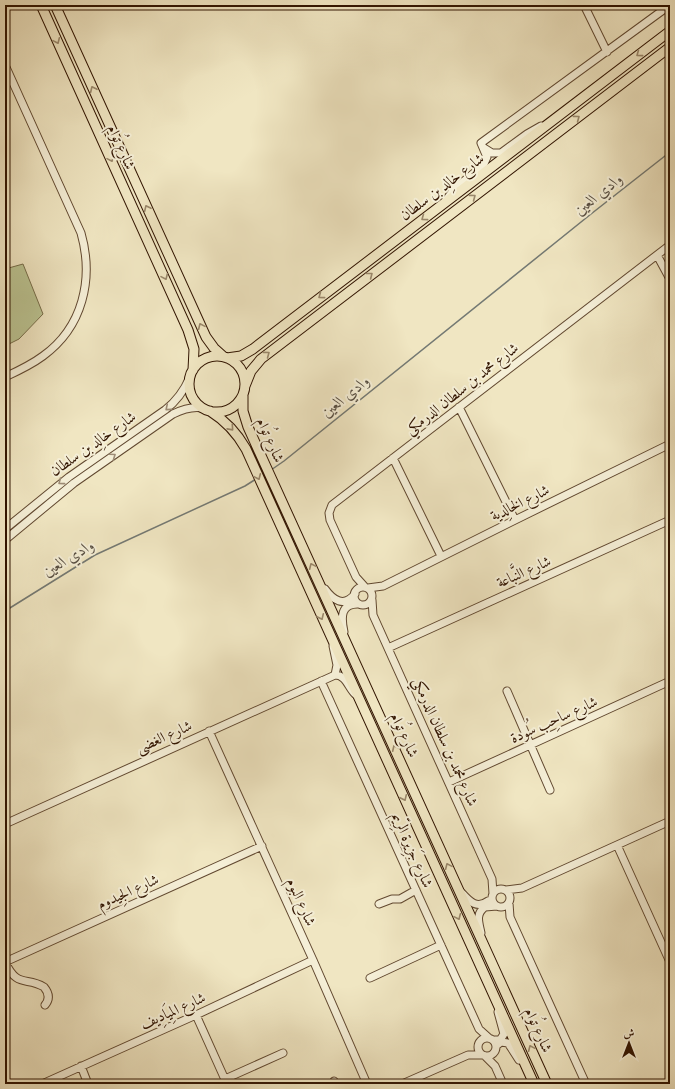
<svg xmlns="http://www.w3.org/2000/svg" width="675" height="1089" font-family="'IM FELL English',Amiri,serif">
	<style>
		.green { fill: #bbc492; stroke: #766c49 }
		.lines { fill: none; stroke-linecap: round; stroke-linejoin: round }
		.stream { stroke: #747973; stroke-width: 1.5 }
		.minor-casing { stroke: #614830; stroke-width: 9 }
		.major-casing { stroke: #311400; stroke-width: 11 }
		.minor { stroke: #f5efd7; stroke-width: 7 }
		.major { stroke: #f0e6c2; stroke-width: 9 }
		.oneway { stroke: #9a886b }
		.oneway2 { stroke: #9d8c76 }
		.labels { text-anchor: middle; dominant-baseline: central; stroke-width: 4; stroke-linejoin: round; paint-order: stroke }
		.street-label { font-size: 15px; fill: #311400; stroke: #f5efd7 }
		.water-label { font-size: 16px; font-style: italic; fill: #584f43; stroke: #f5efd7 }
	</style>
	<rect width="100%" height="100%" fill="#f0e6c2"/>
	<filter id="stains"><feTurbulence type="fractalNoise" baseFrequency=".005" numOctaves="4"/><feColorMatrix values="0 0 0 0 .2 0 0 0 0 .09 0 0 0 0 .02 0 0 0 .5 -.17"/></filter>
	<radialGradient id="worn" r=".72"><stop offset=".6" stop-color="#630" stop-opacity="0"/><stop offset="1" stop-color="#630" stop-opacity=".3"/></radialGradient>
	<!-- green -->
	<path class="green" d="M23 264 43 314 19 339 5 346V269Z"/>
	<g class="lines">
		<!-- stream -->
		<path class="stream" d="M271 470 284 461 591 214 670 152
			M5 611 95 555 245 486 256 479"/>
		<defs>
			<path id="minor" d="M584 5 607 52
				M5 65 81 233C94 279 83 327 43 356 31 365 18 371 5 377
				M484 148 492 153H501L527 134 541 126
				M446 200 455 188 483 166 487 157 481 143 670 5
				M657 255 670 279
				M459 407 515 520
				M393 458 441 556
				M5 529 69 477 165 410C177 401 184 391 190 377
				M5 540 74 483 173 414C183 409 192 406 203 408
				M365 587 356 577 330 520 329 513 332 505 670 245
				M354 596a9 9 0 1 1 18 0a9 9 0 1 1-18 0Z
				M368 588 383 586 515 520 670 444
				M325 589C333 600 344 608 355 594
				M372 600 373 615 492 879 493 894
				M344 632C341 618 340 603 359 604
				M333 646 337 665 335 675
				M388 648 670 520
				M321 681 479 1029 489 1038
				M507 691 550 790
				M209 731 313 960 367 1084
				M449 782 670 681
				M5 824 335 675C346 675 348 687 355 694
				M617 845 670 962
				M492 898a9 9 0 1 1 18 0a9 9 0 1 1-18 0Z
				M506 890 522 888 670 821
				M462 893C470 902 477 909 488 901
				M509 903 510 917 586 1084
				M379 904 392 899H400L416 890
				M481 933C479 923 475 914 485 907L497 906
				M370 978 441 945
				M45 1005C50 999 49 993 44 987 26 976 18 989 5 962L262 846
				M196 1015 227 1084
				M478 1047a9 9 0 1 1 18 0a9 9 0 1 1-18 0Z
				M495 1040H500L504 1034 498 1012
				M496 1046 501 1042 508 1043 519 1060
				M485 1056 495 1066 503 1084
				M81 1066 88 1084
				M225 1079 283 1053
				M334 1081 335 1084
				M42 1084 196 1015 313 960
				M402 1084 468 1055H482"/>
			<path id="major" d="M41 5 188 330 194 349 193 370
				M55 5 206 337 214 348 224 357
				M189 384a28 28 0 1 1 56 0a28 28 0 1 1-56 0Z
				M227 358 241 356 253 349 670 31
				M245 386 251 371 261 359 670 47
				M243 396V411L248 427 547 1084
				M210 411C226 421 237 433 246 449L534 1084"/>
		</defs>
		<!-- minor casing -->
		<use href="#minor" class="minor-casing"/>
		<!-- major casing -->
		<use href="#major" class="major-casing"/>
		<!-- minor -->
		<use href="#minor" class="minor"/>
		<!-- major -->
		<use href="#major" class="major"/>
	</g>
	<!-- one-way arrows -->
	<defs><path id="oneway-chevron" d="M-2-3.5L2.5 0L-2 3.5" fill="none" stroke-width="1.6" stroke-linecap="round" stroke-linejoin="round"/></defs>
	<g class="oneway">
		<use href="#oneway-chevron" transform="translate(57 41) rotate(66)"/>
		<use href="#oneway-chevron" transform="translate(639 54) rotate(143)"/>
		<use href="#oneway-chevron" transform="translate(93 89) rotate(-115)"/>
		<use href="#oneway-chevron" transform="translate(577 118) rotate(-37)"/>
		<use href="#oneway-chevron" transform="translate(111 159) rotate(66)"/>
		<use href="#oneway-chevron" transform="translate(473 197) rotate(-37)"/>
		<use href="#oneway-chevron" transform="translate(147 208) rotate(-115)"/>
		<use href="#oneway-chevron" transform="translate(424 218) rotate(143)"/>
		<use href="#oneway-chevron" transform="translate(370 275) rotate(-38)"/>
		<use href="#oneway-chevron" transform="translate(165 277) rotate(66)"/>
		<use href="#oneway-chevron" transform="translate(321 296) rotate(143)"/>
		<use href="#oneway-chevron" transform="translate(201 326) rotate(-114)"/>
		<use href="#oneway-chevron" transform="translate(267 354) rotate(-37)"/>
		<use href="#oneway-chevron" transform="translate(231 428) rotate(48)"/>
		<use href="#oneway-chevron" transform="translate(258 477) rotate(66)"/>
		<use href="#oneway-chevron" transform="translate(312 566) rotate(-114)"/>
		<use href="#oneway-chevron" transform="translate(321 617) rotate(65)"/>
		<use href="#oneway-chevron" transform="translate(395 748) rotate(-115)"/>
		<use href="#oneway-chevron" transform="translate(404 798) rotate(65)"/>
		<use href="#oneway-chevron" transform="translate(448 866) rotate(-114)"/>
		<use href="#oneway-chevron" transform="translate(458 917) rotate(66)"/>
		<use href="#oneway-chevron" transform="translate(531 1048) rotate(-114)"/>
	</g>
	<g class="oneway2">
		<use href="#oneway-chevron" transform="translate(168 408) rotate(140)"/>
		<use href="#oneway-chevron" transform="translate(113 456) rotate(-35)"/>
		<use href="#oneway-chevron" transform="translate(61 482) rotate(143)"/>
	</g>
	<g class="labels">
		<!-- street labels -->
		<g class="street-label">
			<text transform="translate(121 147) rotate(66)">شارع تُوام</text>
			<text transform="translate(442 187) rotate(-37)">شارع خالِد بن سلطان</text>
			<text transform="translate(462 389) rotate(-38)">شارع محمد بن سلطان الدرمكي</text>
			<text transform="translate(270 440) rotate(66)">شارع تُوام</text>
			<text transform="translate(93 444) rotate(-35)">شارع خالِد بن سلطان</text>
			<text transform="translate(520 503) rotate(-26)">شارع الخالِدية</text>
			<text transform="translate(524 572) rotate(-24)">شارع النَّباعة</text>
			<text transform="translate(554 720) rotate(-24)">شارع ساحِب سُودة</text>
			<text transform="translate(404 735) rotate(65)">شارع تُوام</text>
			<text transform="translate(164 737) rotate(-24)">شارع الغضى</text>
			<text transform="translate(445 742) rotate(66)">شارع محمد بن سلطان الدرمكي</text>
			<text transform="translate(412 850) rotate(66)">شارع جَزِيرة الرِّيم</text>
			<text transform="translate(128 892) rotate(-24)">شارع الجِيدوم</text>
			<text transform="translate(301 902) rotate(66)">شارع البوم</text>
			<text transform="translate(173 1011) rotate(-24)">شارع المِيَادِيف</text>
			<text transform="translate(538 1030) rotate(66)">شارع تُوام</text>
		</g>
		<!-- water labels -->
		<g class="water-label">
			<text transform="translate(599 195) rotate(-39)">وادي العين</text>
			<text transform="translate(346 397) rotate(-39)">وادي العين</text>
			<text transform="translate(69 559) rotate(-31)">وادي العين</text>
		</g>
	</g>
	<!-- margin -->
	<rect width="675" height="1089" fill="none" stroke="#f0e6c2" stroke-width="20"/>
	<rect x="6" y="6" width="663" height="1077" fill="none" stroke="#311400" stroke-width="2"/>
	<rect x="10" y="10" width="655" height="1069" fill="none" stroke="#311400"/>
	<!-- north arrow -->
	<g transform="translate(629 1043)" stroke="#f5efd7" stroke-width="3" paint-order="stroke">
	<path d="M0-3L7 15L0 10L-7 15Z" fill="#311400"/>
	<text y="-6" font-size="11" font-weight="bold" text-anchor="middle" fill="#311400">ش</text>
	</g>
	<rect width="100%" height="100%" filter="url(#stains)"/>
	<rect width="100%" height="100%" fill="url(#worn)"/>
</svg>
